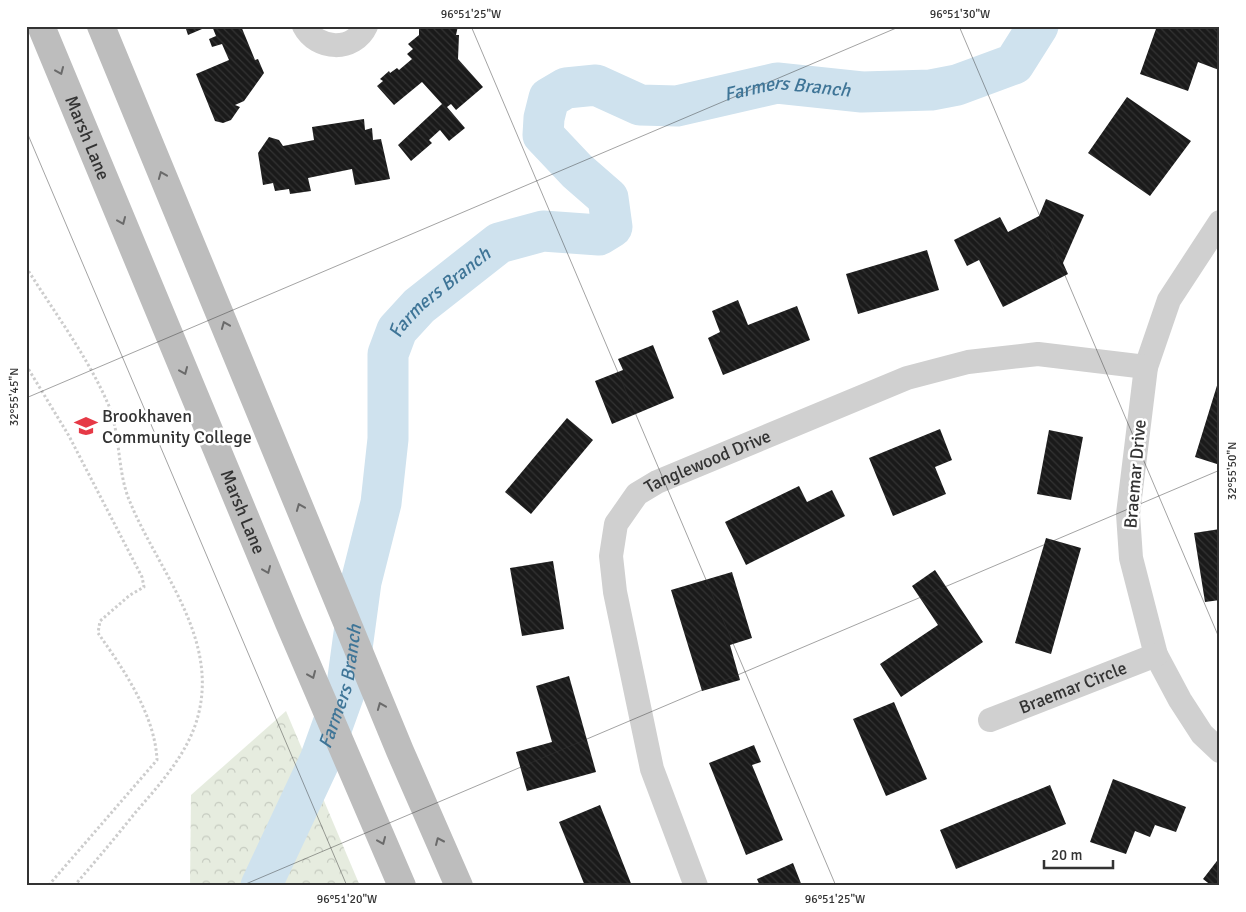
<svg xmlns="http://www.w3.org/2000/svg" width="1246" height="912" font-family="Signika,sans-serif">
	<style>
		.forest { fill: url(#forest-crowns) }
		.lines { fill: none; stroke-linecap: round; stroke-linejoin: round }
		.river { stroke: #cfe2ee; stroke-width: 41 }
		.building { fill: url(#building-back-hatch) }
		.path { stroke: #cdcdcd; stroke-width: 3; stroke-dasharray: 2.5 2.5; stroke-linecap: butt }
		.minor { stroke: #d0d0d0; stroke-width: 24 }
		.secondary { stroke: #bdbdbd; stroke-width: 28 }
		.oneway { stroke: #6a6a6a }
		.ticks { fill: none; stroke: #333; stroke-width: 1; stroke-opacity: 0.45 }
		.labels { text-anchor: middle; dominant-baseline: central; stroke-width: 5; stroke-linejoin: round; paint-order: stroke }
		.street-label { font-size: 18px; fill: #333; stroke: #fff }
		.poi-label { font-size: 18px; fill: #333; stroke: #fff; text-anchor: start }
		.water-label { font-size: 19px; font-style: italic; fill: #3f7597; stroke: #fff }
		.neatline { fill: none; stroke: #333; stroke-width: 2 }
		.ticks-label { font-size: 12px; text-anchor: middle; fill: #333 }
	</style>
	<defs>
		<pattern id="forest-crowns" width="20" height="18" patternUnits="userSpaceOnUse" patternTransform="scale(1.25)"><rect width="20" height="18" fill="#e6ecdf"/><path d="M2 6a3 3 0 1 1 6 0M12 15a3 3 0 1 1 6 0" fill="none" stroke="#c6cbc0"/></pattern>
		<pattern id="building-back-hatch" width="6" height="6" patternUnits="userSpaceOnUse" patternTransform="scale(1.25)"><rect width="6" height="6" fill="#1a1a1a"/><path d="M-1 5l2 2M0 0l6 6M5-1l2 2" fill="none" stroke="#333"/></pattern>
	</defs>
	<rect width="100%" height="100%" fill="#fff"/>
	<!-- forest -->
	<path class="forest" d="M286 711 360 886H190L191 795Z"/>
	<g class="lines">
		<!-- river -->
		<path class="river" id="s1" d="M261 886 320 760 347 685 361 582 381 503 388 439V354L397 330 419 306 499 243 543 231 599 235 612 227 608 198 577 171 543 135 544 118 549 98 566 88 596 85 640 105 677 106 777 83 862 92 931 90 957 85 1014 64 1038 26"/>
	</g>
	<!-- building -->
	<path class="building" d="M185 26H209L188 35Z
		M212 26H241L255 60 258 59 264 73 244 101 235 105 240 107 231 120 223 123 215 121 196 74 229 60 222 44 212 47 209 39 216 36Z
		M412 26H458L456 35H459L458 59 483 87 456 110 451 104 447 107 465 128 449 141 440 130 429 140 432 143 411 161 398 145 442 104 422 82 394 105 377 86 383 81 380 79 389 71 390 73 397 68 399 70 412 59 407 54 413 49 408 44 419 35V29H412Z
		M1157 26H1220L1219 70 1198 62 1188 91 1140 74Z
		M1127 97 1191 141 1150 196 1088 153Z
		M364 119 365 130 372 128 373 140 381 139 390 179 355 185 352 169 308 178 311 191 290 194 289 189 275 191 273 183 263 185 258 153 269 137 279 140 283 146 314 140 312 127Z
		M1046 199 1084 215 1063 263 1068 274 1003 307 979 260 967 266 954 240 1000 217 1008 232 1039 216Z
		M927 250 939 290 858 314 846 274Z
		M738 300 748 325 797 306 810 340 723 375 708 338 720 332 712 311Z
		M653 345 674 398 612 424 595 381 623 370 618 359Z
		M1219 379H1220V465L1195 457Z
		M567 418 593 440 531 514 505 492Z
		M940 429 952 460 935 467 946 494 893 516 869 458Z
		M1049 430 1083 437 1071 500 1037 494Z
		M799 486 807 502 832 490 845 516 746 565 725 522Z
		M1220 529V600L1205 602 1194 533Z
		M1046 538 1081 548 1051 654 1015 643Z
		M553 561 564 629 522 636 510 568Z
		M935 570 983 642 901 697 880 664 938 625 912 586Z
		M732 572 752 638 730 645 740 680 702 691 671 590Z
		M569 676 596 772 527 791 516 752 552 742 536 686Z
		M894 702 927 779 886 796 853 719Z
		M754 745 761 762 752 765 783 840 746 855 709 763Z
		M1113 779 1186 807 1176 832 1155 825 1150 837 1135 831 1126 854 1090 842Z
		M1050 785 1066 824 956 869 940 830Z
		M600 805 632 886H585L559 822Z
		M1220 857V886H1212L1203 879Z
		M793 863 802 886H760L757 879Z"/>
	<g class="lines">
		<!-- path -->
		<path class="path" d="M26 267C54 312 88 357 109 406 121 437 117 472 130 502 158 570 219 637 198 716 188 754 159 785 135 813 115 838 95 862 74 886
			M26 365 69 436 142 577 144 587 130 595 100 621 98 633C124 670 155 715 157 760L48 886"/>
		<!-- minor -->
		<g class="minor">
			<path d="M304 26C317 51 354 52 366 26"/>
			<path d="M1220 222 1169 300 1146 367 1128 514 1131 558 1156 655 1180 700 1202 734 1220 751"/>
			<path id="s2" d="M990 720 1156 655"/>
			<path id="s3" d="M696 886 652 769 615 592 611 556 616 524 637 494 657 482 907 378 968 362 1038 354 1146 367"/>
		</g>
		<!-- secondary -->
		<g class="secondary">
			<path id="s4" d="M41 26 289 623 402 886"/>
			<path d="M101 26 400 751 459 886"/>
		</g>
	</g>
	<!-- one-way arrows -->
	<defs><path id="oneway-chevron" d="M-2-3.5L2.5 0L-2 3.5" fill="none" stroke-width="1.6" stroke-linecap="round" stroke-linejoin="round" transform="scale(1.25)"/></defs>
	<g class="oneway">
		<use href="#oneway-chevron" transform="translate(60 71) rotate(67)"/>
		<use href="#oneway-chevron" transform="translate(162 175) rotate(-112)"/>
		<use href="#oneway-chevron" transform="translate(122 221) rotate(67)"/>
		<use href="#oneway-chevron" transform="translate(225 325) rotate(-112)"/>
		<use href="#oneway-chevron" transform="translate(184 371) rotate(67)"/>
		<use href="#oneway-chevron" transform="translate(300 507) rotate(-112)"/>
		<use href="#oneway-chevron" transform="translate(267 570) rotate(67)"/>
		<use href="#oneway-chevron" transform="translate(312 675) rotate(67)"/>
		<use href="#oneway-chevron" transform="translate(381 706) rotate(-112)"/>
		<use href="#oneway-chevron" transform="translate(382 841) rotate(67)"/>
		<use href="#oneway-chevron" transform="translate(439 841) rotate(-114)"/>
	</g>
	<!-- ticks -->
	<path class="ticks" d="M471 26 836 886M959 26 1220 640M26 130 347 886M26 398 901 26M241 886 1220 470"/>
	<!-- icons -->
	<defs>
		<symbol id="university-bare" viewBox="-9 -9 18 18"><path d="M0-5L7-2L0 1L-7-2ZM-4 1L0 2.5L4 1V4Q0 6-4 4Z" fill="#e63946" stroke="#fff" stroke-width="2.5" paint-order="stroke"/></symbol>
	</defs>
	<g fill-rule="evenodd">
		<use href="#university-bare" x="70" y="410" width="32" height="32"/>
	</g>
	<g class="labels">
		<!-- street labels -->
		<g class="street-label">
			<text stroke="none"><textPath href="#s4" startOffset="121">Marsh Lane</textPath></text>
			<text stroke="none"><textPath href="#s3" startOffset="489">Tanglewood Drive</textPath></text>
			<text transform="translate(1135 474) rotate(-85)">Braemar Drive</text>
			<text stroke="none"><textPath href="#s4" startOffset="526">Marsh Lane</textPath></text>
			<text stroke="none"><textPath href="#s2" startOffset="89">Braemar Circle</textPath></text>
		</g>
		<!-- poi labels -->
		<g class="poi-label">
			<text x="102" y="416">Brookhaven<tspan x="102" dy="21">Community College</tspan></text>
		</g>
		<!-- water labels -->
		<g class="water-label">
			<text stroke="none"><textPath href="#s1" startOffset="1236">Farmers Branch</textPath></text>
			<text stroke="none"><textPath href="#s1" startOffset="636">Farmers Branch</textPath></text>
			<text stroke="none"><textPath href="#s1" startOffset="216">Farmers Branch</textPath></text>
		</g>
	</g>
	<!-- border -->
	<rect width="1246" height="912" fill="none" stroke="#ffffff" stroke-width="55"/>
	<!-- scale -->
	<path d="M1044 860v8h69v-8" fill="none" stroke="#333333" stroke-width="2.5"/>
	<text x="1051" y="860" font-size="15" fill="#333333" stroke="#ffffff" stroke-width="4" paint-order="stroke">20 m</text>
	<rect x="28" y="28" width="1190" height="856" class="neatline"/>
	<g class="ticks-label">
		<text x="471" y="18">96°51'25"W</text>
		<text x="960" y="18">96°51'30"W</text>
		<text transform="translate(14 397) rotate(-90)" y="4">32°55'45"N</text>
		<text transform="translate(1232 471) rotate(-90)" y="4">32°55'50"N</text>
		<text x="347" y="903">96°51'20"W</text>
		<text x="835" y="903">96°51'25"W</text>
	</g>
</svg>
